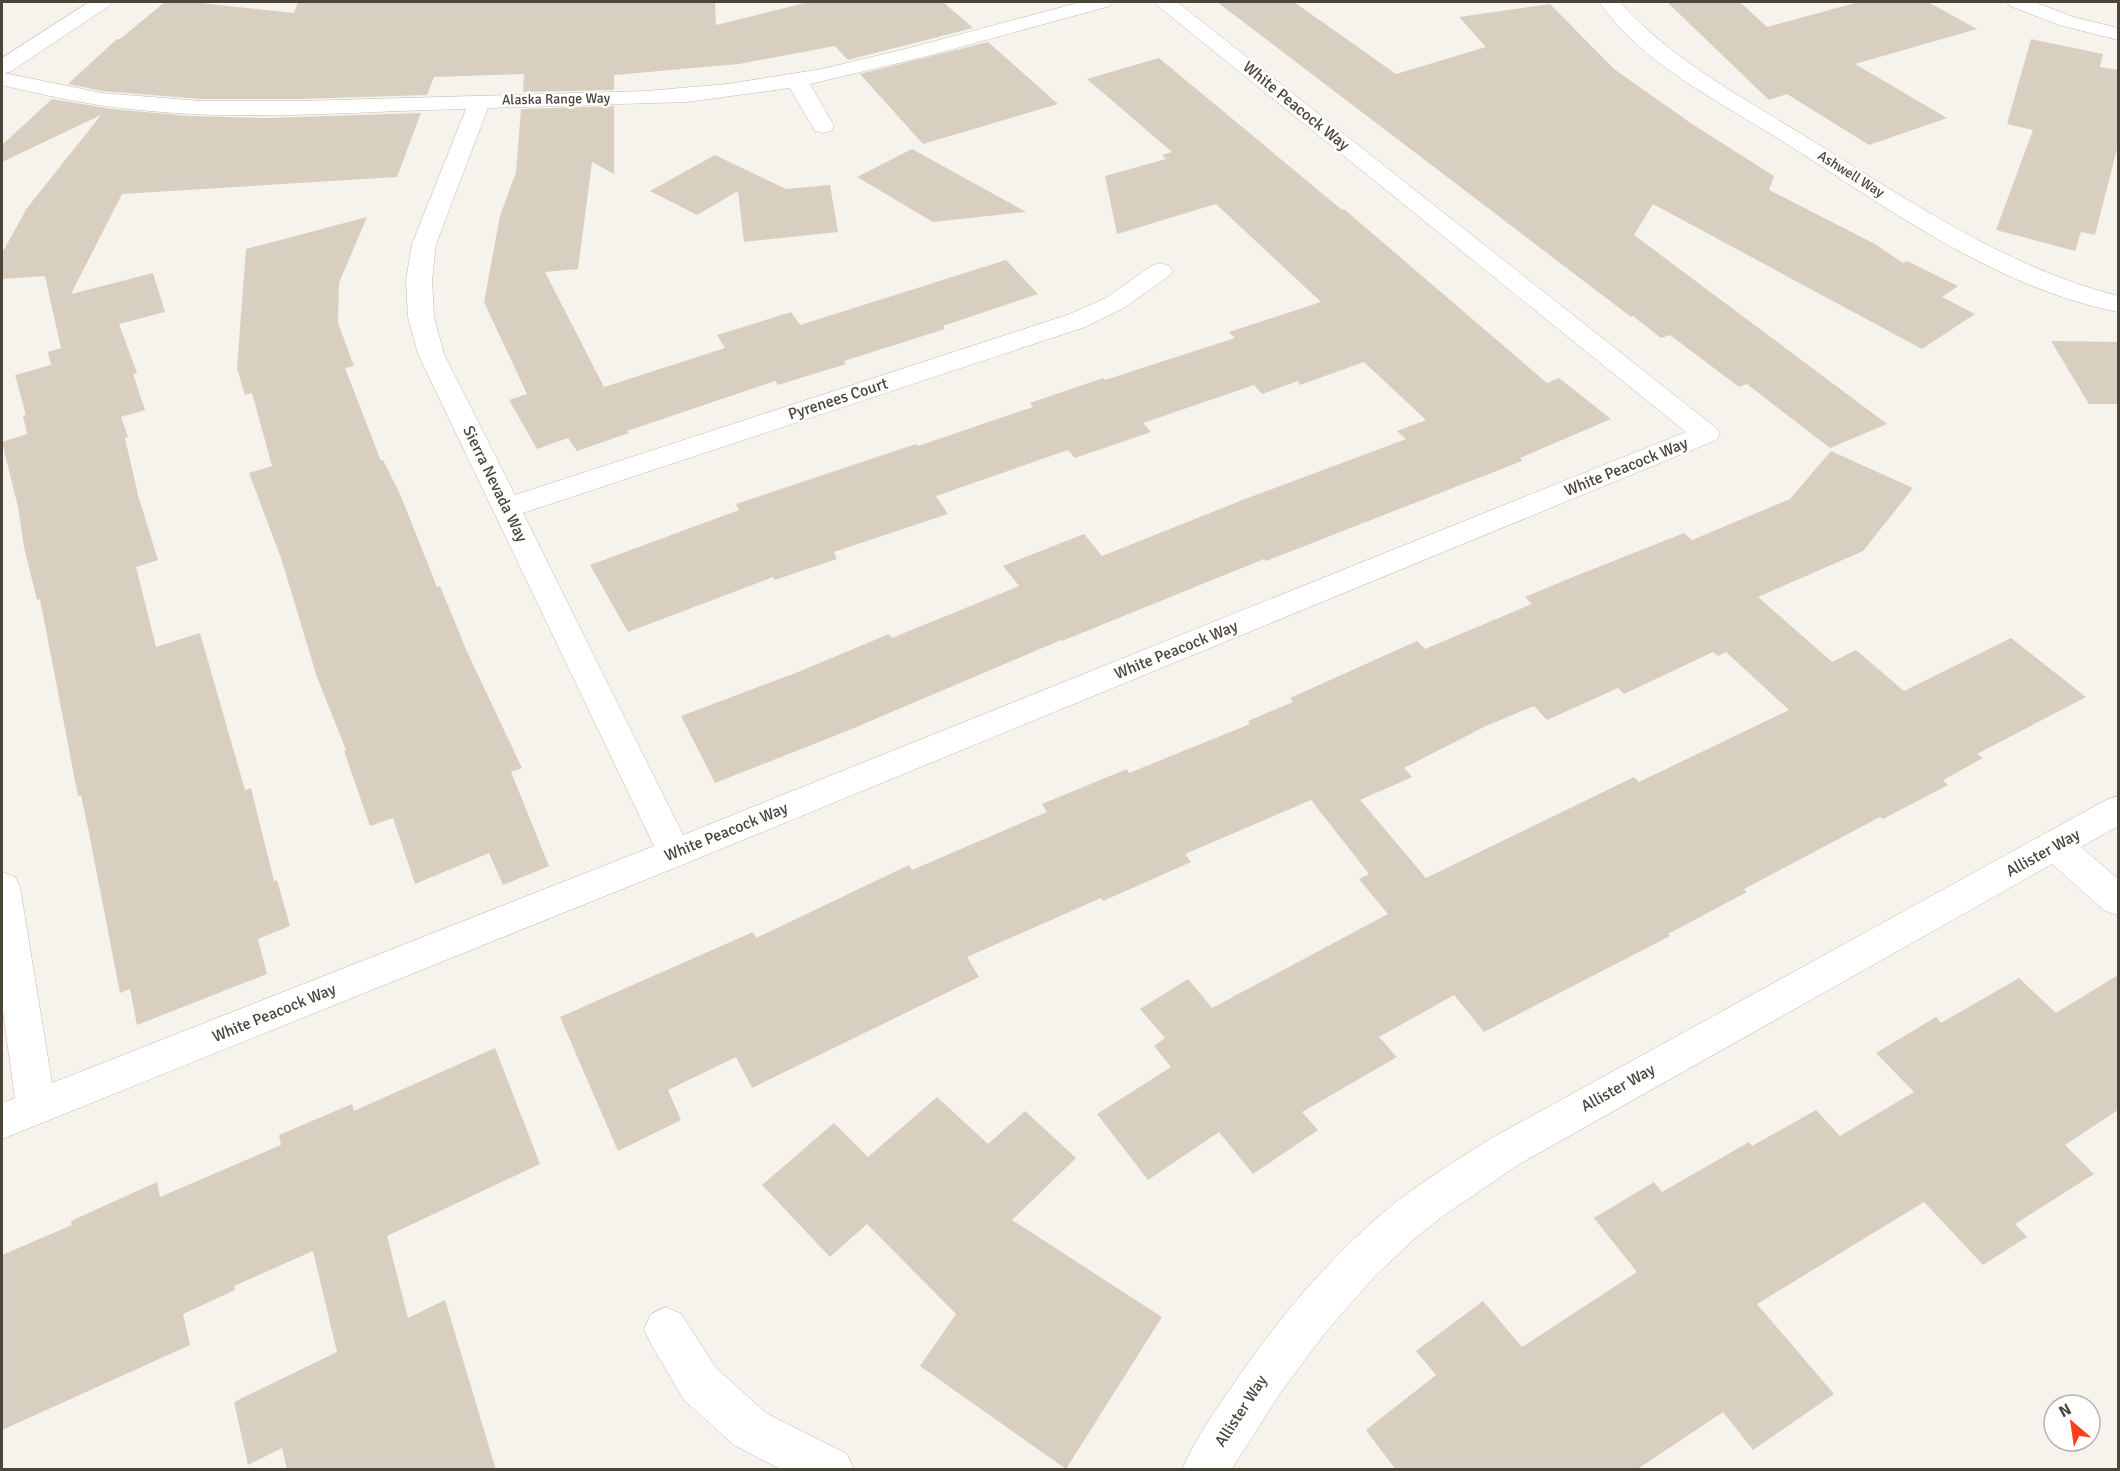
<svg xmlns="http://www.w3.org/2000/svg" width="2120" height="1471" font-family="Signika,sans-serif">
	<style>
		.building { fill: #d8cfc1; fill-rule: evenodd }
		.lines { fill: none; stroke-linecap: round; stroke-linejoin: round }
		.street-casing { stroke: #c2bbae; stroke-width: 1 }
		.street { fill: #fff; fill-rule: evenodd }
		.labels { text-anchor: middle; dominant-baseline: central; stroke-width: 5; stroke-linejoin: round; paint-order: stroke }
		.far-street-label { font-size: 14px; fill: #4b4439; stroke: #fff }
		.street-label { font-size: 16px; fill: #4b4439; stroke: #fff }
	</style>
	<rect width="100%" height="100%" fill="#f6f3ec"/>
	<!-- building -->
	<path class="building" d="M165 2H192L294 13 298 2H715L716 25 809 2H943L973 28 848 60 835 46 739 64 614 75V90L523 92 524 74 434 77 427 95 300 99H201L102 91 68 84 117 39H120Z
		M1217 2H1294L1396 74 1486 47 1459 17 1550 4 1614 69 1692 124 1774 176 1769 190 1875 244 1903 263 1907 261 1958 286 1942 297 1975 314 1922 349 1653 204 1634 235 1887 424 1830 448 1747 384 1739 387 1670 335 1661 338 1633 316 1631 317Z
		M1667 2H1740L1767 27 1859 2H1928L1977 29 1855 64 1947 118 1869 145 1787 94 1769 100Z
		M2031 39 2103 54 2100 67 2118 70V145L2095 235 2081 232 2075 251 1996 230 2033 130 2007 124Z
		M988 42 1058 104 923 144 860 74Z
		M1159 58 1342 210 1344 209 1547 383 1559 378 1611 419 1520 458 1522 461 1266 561 1264 559 1062 641 1061 640 847 731 715 783 681 716 798 672 889 634 892 638 1019 586 1003 566 1084 534 1102 556 1245 499 1406 439 1397 431 1426 420 1364 362 1300 385 1298 381 1262 394 1254 385 1143 423 1151 432 1075 458 1068 450 936 496 948 514 834 552 837 559 775 580 773 577 628 632 590 565 739 510 736 504 916 444 918 446 1033 407 1030 403 1103 378 1105 380 1235 338 1229 332 1321 302 1216 204 1117 234 1105 176 1166 159 1162 155 1172 152 1087 79Z
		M52 99 112 109 189 116 268 118 421 113 397 177 122 194 71 294 153 273 165 312 119 324 137 373 133 374 145 410 121 417 128 437 125 438 138 495 158 560 136 567 156 647 200 633 245 790 251 788 274 881 277 880 290 926 258 939 267 974 137 1025 130 989 120 993 89 833 81 795 78 796 40 599 37 600 24 547 18 507 2 442 27 434 23 416 26 415 15 375 51 365 48 352 61 348 45 276 2 279V253L27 208 101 115 2 162V145Z
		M614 106V174L592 162 578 269 545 272 604 387 725 348 717 335 791 312 800 325 1006 260 1038 294 943 326 945 329 844 361 846 364 778 385 775 381 627 431 629 433 577 451 568 438 537 449 509 400 527 394 484 302 500 216 516 172 521 109Z
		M912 149 1026 212 933 222 857 177Z
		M715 155 786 189 830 185 838 232 744 242 738 191 697 215 650 191Z
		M367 217 339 283 338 323 354 366 345 368 381 461 383 460 400 494 437 587 440 586 468 654 522 768 511 772 549 866 503 885 489 853 415 884 393 818 370 826 344 751 346 750 317 677 281 558 249 473 272 466 252 393 245 395 237 368 246 249Z
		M2051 341 2118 342V404H2089Z
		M1831 451 1913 488 1863 551 1758 597 1832 662 1856 650 1904 691 2011 638 2086 697 1977 754 1983 758 1943 780 1948 785 1883 819 1880 817 1744 889 1747 892 1668 934 1670 936 1484 1032 1454 995 1379 1037 1397 1057 1302 1112 1318 1130 1253 1174 1219 1132 1148 1180 1097 1114 1171 1067 1154 1046 1165 1038 1140 1009 1188 979 1212 1008 1388 914 1359 879 1369 874 1311 800 1185 854 1191 862 1103 901 1101 898 967 957 979 977 752 1088 736 1057 668 1090 681 1120 618 1151 560 1017 753 932 756 938 909 865 912 870 1047 812 1042 804 1127 769 1129 773 1250 724 1248 721 1293 702 1290 698 1417 641 1425 649 1532 604 1525 597 1568 579 1684 533 1692 540 1790 499ZM1713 652 1718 656 1726 652 1789 710 1639 782 1634 777 1426 878 1360 800 1412 777 1404 768 1486 726 1534 706 1547 720 1618 688 1624 694Z
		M2118 975V1110L2065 1145 2094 1174 2015 1224 2027 1237 1983 1265 1924 1202 1757 1304 1834 1394 1753 1450 1723 1412 1636 1470H1396L1366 1430 1436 1375 1416 1351 1483 1301 1522 1347 1637 1272 1594 1218 1654 1182 1662 1192 1749 1142 1752 1146 1816 1110 1840 1136 1914 1092 1876 1053 1936 1017 1941 1023 2019 978 2056 1013Z
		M495 1048 540 1164 387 1236 408 1318 445 1300 496 1470H287L282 1448 248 1465 234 1402 337 1352 313 1251 234 1286 235 1290 183 1314 190 1345 2 1430V1255L72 1225 71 1221 157 1182 160 1197 281 1145 279 1135 352 1104 354 1111Z
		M937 1097 988 1144 1025 1111 1076 1158 1012 1220 1162 1317 1066 1469 920 1366 956 1314 867 1224 830 1257 762 1185 834 1123 868 1157Z"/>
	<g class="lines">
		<defs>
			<path id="street" d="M89 2H112L109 6 10 72 4 73 102 93 201 101H300L646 91 727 84 822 69 909 48 1081 2H1113L1110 6 924 57 810 84 834 126 831 131 823 133 815 131 790 88 687 102 488 108 436 244 432 280 434 317 444 354 515 495 1067 315 1106 298 1151 266 1160 263 1169 266 1173 271 1169 276 1124 308 1085 327 523 513 683 835 1686 432 1158 6 1155 2H1177L1716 428 1720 434 1716 440 687 863 2 1139V1103L15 1098 2 1005V872L15 877 20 887 52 1083 654 846 418 354 408 317 406 280 412 244 466 109C361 111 255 121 150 111 100 107 51 97 2 85V58Z
				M1599 2H1620C1670 59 1739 95 1803 135 1904 197 2002 266 2118 296V312C1993 287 1885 206 1779 139 1717 100 1642 64 1599 2Z
				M2007 2H2034L2073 17 2118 28V40L2059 25 2010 6Z
				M2118 796V826L2081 847 2118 879V915L2105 911 2052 864 1518 1165 1443 1216 1414 1239 1374 1277 1325 1333 1281 1392 1231 1470H1182C1196 1437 1217 1408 1237 1379 1279 1318 1327 1260 1384 1212 1417 1184 1454 1162 1490 1139L2106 800Z
				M666 1307 681 1314 716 1368 766 1413 847 1454 854 1470H782L734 1445 684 1400 651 1344 644 1329 651 1314Z"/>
		</defs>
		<!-- street casing -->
		<use href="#street" class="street-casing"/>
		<!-- street -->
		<use href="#street" class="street"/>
	</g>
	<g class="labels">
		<!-- far-street labels -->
		<g class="far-street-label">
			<text transform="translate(556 99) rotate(-1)">Alaska Range Way</text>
			<text transform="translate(1851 174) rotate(32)">Ashwell Way</text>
		</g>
		<!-- street labels -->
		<g class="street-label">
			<text transform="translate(1296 106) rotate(39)">White Peacock Way</text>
			<text transform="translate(838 399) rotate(-18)">Pyrenees Court</text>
			<text transform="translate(1626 467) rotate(-22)">White Peacock Way</text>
			<text transform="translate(495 484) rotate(64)">Sierra Nevada Way</text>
			<text transform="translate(1176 650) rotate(-22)">White Peacock Way</text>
			<text transform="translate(726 832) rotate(-22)">White Peacock Way</text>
			<text transform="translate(2043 853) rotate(-29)">Allister Way</text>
			<text transform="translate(274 1013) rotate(-22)">White Peacock Way</text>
			<text transform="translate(1618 1088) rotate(-29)">Allister Way</text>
			<text transform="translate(1241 1411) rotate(-57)">Allister Way</text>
		</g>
	</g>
	<!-- border -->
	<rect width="2120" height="1471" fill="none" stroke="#4b4439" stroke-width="6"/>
	<!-- north arrow -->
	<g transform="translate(2072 1423) rotate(331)"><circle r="28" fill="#ffffff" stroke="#b7b4b0" stroke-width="1.5"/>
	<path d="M0-4.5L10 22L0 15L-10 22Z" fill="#fc3f1d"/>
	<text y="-9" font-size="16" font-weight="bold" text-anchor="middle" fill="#4b4439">N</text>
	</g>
</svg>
